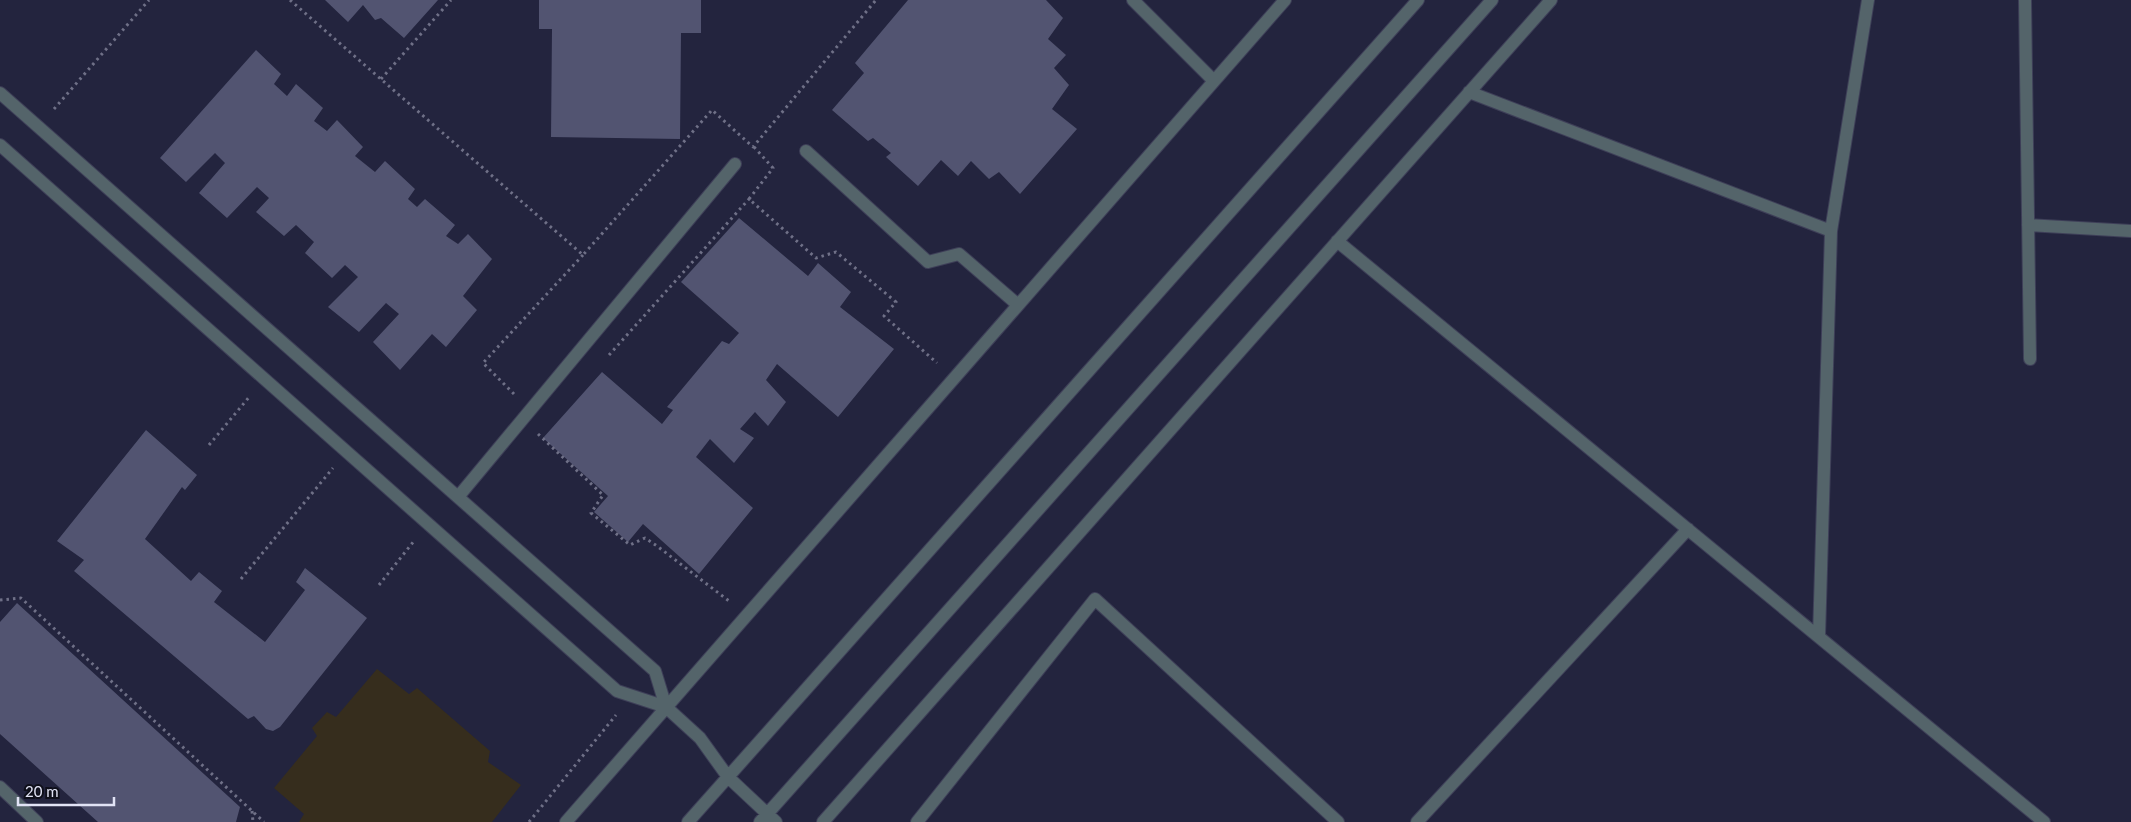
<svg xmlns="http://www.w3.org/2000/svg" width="2131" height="822" font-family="Lato,sans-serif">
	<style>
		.medical { fill: #362d1d }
		.building { fill: #525471 }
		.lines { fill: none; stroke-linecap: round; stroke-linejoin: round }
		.minor-casing { stroke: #3e3f58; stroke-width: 14 }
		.path { stroke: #6f7087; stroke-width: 3; stroke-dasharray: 2.5 4; stroke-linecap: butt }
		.minor { stroke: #54646a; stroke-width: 12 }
	</style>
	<rect width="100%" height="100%" fill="#23243e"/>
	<!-- medical -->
	<path class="medical" d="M377 669 409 694 417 688 490 751 488 762 521 785 492 822H299L304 814 274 788 317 736 312 728 327 712 336 717Z"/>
	<!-- building -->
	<path class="building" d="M325 0H438L404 38 381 18 375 20 363 5 348 22Z
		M539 0H701V33H681L680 139 551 137 552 29H539Z
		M908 0H1046L1063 18 1048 39 1066 55 1054 68 1069 85 1052 109 1077 129 1020 194 999 172 989 179 971 161 958 176 941 160 918 186 886 157 891 153 873 138 868 141 832 110 864 73 855 63Z
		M256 50 281 74 274 84 287 96 296 84 323 108 314 121 327 131 337 120 363 147 355 156 375 172 385 161 415 189 408 199 417 207 425 199 455 225 446 236 458 244 468 234 492 259 463 296 477 310 446 347 432 334 400 370 373 342 399 314 386 303 359 332 328 307 358 277 345 265 332 278 305 253 314 242 296 225 284 236 256 212 269 198 257 187 227 218 199 193 225 163 215 153 186 182 160 158Z
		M739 218 808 276 818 263 851 292 840 307 894 349 838 417 777 364 766 380 786 402 768 426 755 412 740 429 754 438 734 463 710 439 696 457 753 508 699 574 643 524 628 542 594 512 608 496 543 438 602 372 662 424 673 410 667 407 722 341 729 344 739 333 681 282Z
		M146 430 197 475 185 490 182 487 145 539 191 581 199 572 222 591 214 602 265 642 305 590 296 582 305 568 367 618 280 727 273 731 266 729 254 716 248 719 74 571 84 560 57 541Z
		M17 603 240 807 236 822H98L0 734V622Z"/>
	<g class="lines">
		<defs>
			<path id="minor" d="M1133 0 1214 81
				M2025 0 2030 359
				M1469 92 1831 231
				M0 93 655 671 666 707
				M0 145 617 691 666 707 700 738 728 777 776 822
				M806 151 928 262 959 254 1018 305
				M2028 225 2131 231
				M1337 241 2044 822
				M458 497 735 164
				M1819 637 1831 231 1868 0
				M0 787 37 822
				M566 822 1285 0
				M688 822 1418 0
				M760 822 1492 0
				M823 822 1551 0
				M917 822 1095 599 1338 822
				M1417 822 1688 529"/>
		</defs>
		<!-- minor casing -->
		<use href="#minor" class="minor-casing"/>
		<!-- path -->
		<path class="path" d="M290 0 583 255 712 110 753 147 876 0
			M381 79 451 0
			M54 109 149 0
			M754 147 773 168 749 199 816 258 836 252 896 302 884 316 937 363
			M609 355 749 199
			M514 394 483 363 583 255
			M538 434 603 495 591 513 630 545 645 538 657 546 729 601
			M209 445 250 396
			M241 579 333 468
			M379 585 414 541
			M0 600 21 598 264 822
			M252 811 253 822
			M529 822 616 715"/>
		<!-- minor -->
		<use href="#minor" class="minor"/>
	</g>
	<!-- scale -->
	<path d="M18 797v8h96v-8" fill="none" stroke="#e1e3f5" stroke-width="2.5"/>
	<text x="25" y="797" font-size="15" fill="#e1e3f5" stroke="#0e0f1a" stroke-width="4" paint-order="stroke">20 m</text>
</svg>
